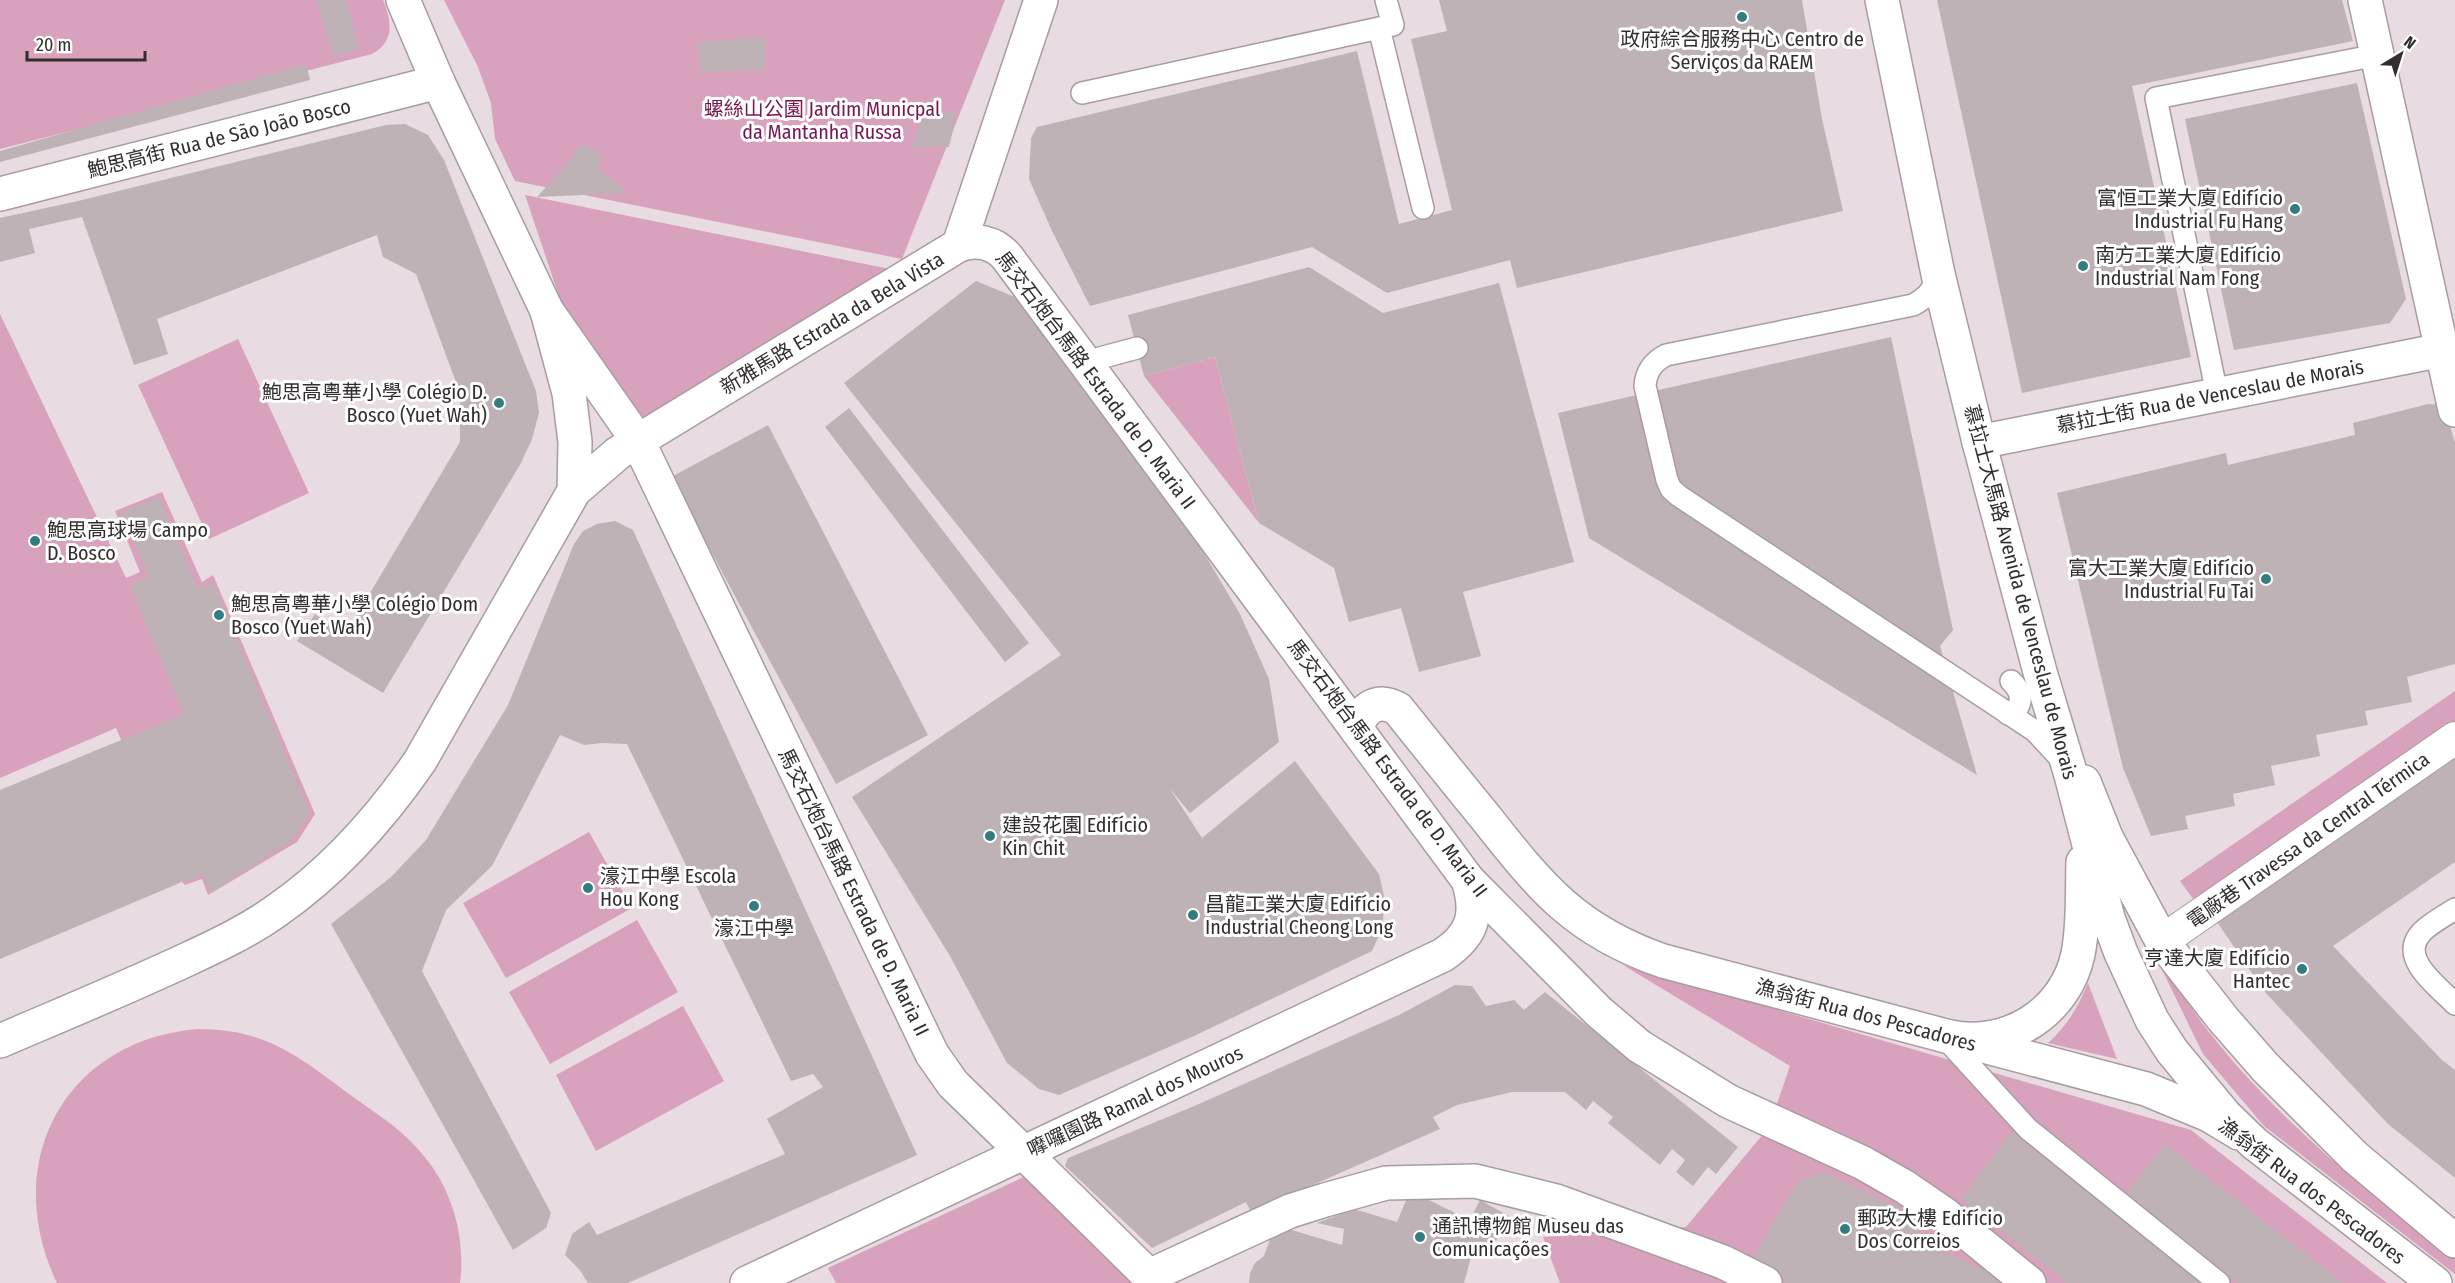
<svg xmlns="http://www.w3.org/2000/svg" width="2455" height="1283" font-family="'Fira Sans Condensed','Noto Sans SC',sans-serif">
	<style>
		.green { fill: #d8a1bc }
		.building { fill: #beb2b7 }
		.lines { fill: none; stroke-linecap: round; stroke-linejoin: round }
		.service-casing { stroke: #a89ca2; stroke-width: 24 }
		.pedestrian-casing { stroke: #a89ca2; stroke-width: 34 }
		.minor-casing { stroke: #a89ca2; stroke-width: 36 }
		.tertiary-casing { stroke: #a89ca2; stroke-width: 36 }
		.secondary-casing { stroke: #a89ca2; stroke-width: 36 }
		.primary-casing { stroke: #a89ca2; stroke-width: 36 }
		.service { stroke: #fff; stroke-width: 21 }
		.pedestrian { stroke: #fff; stroke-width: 32 }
		.minor { stroke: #fff; stroke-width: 33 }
		.tertiary { stroke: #fff; stroke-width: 33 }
		.secondary { stroke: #fff; stroke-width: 33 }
		.primary { stroke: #fff; stroke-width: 33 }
		.poi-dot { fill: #337c7f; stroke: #fff; stroke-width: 2 }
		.labels { text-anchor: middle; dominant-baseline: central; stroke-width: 6; stroke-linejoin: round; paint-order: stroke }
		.poi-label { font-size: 20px; fill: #322d2f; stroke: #fff; text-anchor: start }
		.park-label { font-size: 20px; fill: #751851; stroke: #fff }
		.street-label { font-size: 20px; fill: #322d2f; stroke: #fff }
	</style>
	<rect width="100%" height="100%" fill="#e8dbe1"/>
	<!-- green -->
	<path class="green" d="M0 0H383C392 22 395 41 372 54L0 149Z
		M444 0H1005L902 259 515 181 495 139 491 103 478 67Z
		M525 195 890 269 644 423 564 311Z
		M0 314 126 578 140 572 115 511 162 492 202 582 213 575 315 814 297 842 208 895 202 879 185 885 182 882 116 728 0 778Z
		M238 339 309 493 209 539 138 385Z
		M1215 357 1259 523 1144 376Z
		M2455 691V736L2202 911 2180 881Z
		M589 832 632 908 506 978 463 903Z
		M637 920 678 992 550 1064 509 992Z
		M2152 949C2173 980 2193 1013 2217 1042 2285 1126 2370 1194 2455 1260V1274L2264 1126 2203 1054Z
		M1623 965 2191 1130 2387 1283H1560L1543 1237 1686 1227 1769 1127 1790 1066Z
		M2088 983 2117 1059 2048 1043C2068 1025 2078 1007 2088 983Z
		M683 1006 724 1081 596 1151 556 1075Z
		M197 1029C263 1029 294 1053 345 1091 369 1109 397 1125 417 1148 451 1184 466 1234 460 1283H57C0 1164 63 1041 197 1029Z
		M1028 1175 1134 1283H836L828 1268Z"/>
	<!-- building -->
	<path class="building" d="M317 0H346L359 49 333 56Z
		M1439 0H1802L1822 119 1843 211 1517 288 1510 260 1387 293 1312 247 1090 306 1052 231 1029 179 1031 138 1037 127 1357 51 1399 224 1452 210 1411 39 1447 31Z
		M1937 0H2342L2353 41 2132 86 2191 357 2022 393Z
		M765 37V69L701 73 697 42Z
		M306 64 310 80 0 162V151Z
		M2357 83 2406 299 2390 323 2234 350 2185 119Z
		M924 108 957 113 949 147H912Z
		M405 124 428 135 444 160 536 391 539 413 532 439 521 463 383 693 297 641 315 614 345 635 460 442V393L416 274 383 257 377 235 157 319 168 354 134 365 82 217 29 229 35 253 0 262V218L78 201 386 125Z
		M584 145 597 150 601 158 598 169 628 193 537 197 572 158 578 148Z
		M1309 267 1383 313 1499 283 1574 562 1463 592 1481 656 1419 672 1401 608 1349 622 1334 568 1259 523 1215 357 1144 376 1128 315Z
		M976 281 1022 300 1198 543 1240 614 1269 679 1279 742 1190 813 1170 789 1202 838 1295 761 1379 874 1385 900 1382 929 1372 951 1194 1036 1059 1095 1039 1089 1007 1063 950 956 852 797 1061 655 844 383Z
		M1891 337 1953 630 1940 646 1977 775 1589 538 1558 413Z
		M2428 404 2444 405 2455 443V664L2407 677 2412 702 2365 711 2368 725 2316 735 2320 756 2271 766 2275 785 2233 794 2235 806 2185 816 2188 829 2151 836 2123 768 2057 493 2226 453 2228 465 2355 435 2353 423Z
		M849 408 1029 643 1005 662 825 427Z
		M768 425 928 735 836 784 671 477Z
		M159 497 198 589 213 582 310 813 293 839 211 893 203 875 182 882 0 959V790L184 714 130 585 149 577 122 512Z
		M615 521 633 530 917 1155 628 1283H588L579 1269 565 1255 572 1234 589 1222 597 1235 785 1154 767 1119 823 1087 813 1074 791 1081 627 744 602 743 584 745 560 735 492 866 446 910 422 971 551 1213 546 1228 513 1250 331 924 391 877 426 840 508 705 574 544 583 531 597 524Z
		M2455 755V862L2333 946 2442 1060 2455 1070V1178L2388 1124 2265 992 2215 919Z
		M1455 985 1472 986 1486 1006 1514 1000 1524 1010 1545 992 1738 1147 1716 1174 1708 1167 1693 1186 1676 1172 1685 1160 1672 1149 1660 1165 1608 1123 1613 1117 1593 1101 1586 1110 1565 1092H1512L1457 1105 1433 1117 1440 1129 1251 1212 1246 1202 1152 1248 1065 1166 1068 1158 1192 1107 1399 1015Z
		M2011 1132 2204 1283H2063L2065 1281 1961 1199Z
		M2165 1145 2343 1283H2237L2125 1195Z
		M1824 1172 1924 1220 1915 1238 2010 1283H1786L1760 1270 1753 1260 1757 1252 1794 1188 1802 1179Z
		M1410 1191 1470 1220 1480 1200 1509 1216 1490 1252 1473 1250 1464 1283H1249L1250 1273 1255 1263 1264 1256 1275 1225 1342 1245 1344 1229 1317 1223 1354 1209 1397 1222Z"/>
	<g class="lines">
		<defs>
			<path id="service" d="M1379 28 1423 208
				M1082 93 1393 25 1386 0
				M1938 274C1933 290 1928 297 1913 305L1666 355C1653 362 1646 371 1645 386L1667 480 1671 489 1679 496 2035 731 2061 759
				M1085 362 1137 348
				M2217 394 2156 98 2377 55
				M2008 714 2015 712C2024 700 2021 691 2011 681
				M2455 909C2444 916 2429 924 2421 933 2398 959 2439 987 2455 1004
				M1943 1036 2028 1129 2219 1283"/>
			<path id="pedestrian" d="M2162 941 2455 738"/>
			<path id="minor" d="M0 194 438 82
				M959 245C976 239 994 242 1007 257L1357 730
				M1979 442 2442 350
				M2084 782 2106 837 2162 941 2223 1019 2265 1067 2355 1157 2455 1241
				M1468 880 1599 1012 1639 1046 1728 1101 1863 1163 1905 1187 1943 1213 2029 1283
				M1024 1153 1156 1283
				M1149 1276 1290 1211 1325 1200 1386 1183 1475 1181 1556 1201 1723 1262 1765 1283"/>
			<path id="tertiary" d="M403 0 438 82 547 311 638 441 932 1054 953 1084 1024 1153
				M2365 0 2455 410"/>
			<path id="secondary" d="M547 311 569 393 575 442 574 491
				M0 1041C63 1014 126 988 188 959 218 945 248 931 276 911 334 871 380 819 420 761L574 491 618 453 959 245 1041 0
				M747 1283 1443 955C1473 935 1479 914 1468 880L1357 730C1361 708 1378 697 1398 709 1426 744 1454 779 1482 813 1539 885 1573 930 1663 961L2146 1089 2209 1115 2239 1133"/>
			<path id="primary" d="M1882 0 1938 274 1979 442 2040 672 2071 775 2108 918 2121 953 2152 1020 2172 1051 2225 1115 2254 1143 2435 1283
				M1950 1037C2008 1049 2066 1012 2078 954 2084 924 2082 892 2083 862"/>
		</defs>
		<!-- service casing -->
		<use href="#service" class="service-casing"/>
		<!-- pedestrian casing -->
		<use href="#pedestrian" class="pedestrian-casing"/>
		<!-- minor casing -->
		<use href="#minor" class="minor-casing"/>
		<!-- tertiary casing -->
		<use href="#tertiary" class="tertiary-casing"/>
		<!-- secondary casing -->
		<use href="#secondary" class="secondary-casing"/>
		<!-- primary casing -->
		<use href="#primary" class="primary-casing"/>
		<!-- service -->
		<use href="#service" class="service"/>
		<!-- pedestrian -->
		<use href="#pedestrian" class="pedestrian"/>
		<!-- minor -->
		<use href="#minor" class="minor"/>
		<!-- tertiary -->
		<use href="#tertiary" class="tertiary"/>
		<!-- secondary -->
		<use href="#secondary" class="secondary"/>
		<!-- primary -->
		<use href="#primary" class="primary"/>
	</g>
	<!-- markers -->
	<g class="poi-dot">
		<circle cx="1742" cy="17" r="6"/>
		<circle cx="2295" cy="209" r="6"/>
		<circle cx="2083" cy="266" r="6"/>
		<circle cx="499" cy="403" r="6"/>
		<circle cx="35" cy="541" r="6"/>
		<circle cx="2266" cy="579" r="6"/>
		<circle cx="219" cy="615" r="6"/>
		<circle cx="990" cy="836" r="6"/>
		<circle cx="588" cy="888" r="6"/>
		<circle cx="754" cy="906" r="6"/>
		<circle cx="1193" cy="915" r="6"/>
		<circle cx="2302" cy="969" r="6"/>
		<circle cx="1845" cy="1229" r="6"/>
		<circle cx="1420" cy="1237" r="6"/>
	</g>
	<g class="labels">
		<!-- poi labels -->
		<g class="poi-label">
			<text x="1742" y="39" text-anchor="middle">政府綜合服務中心 Centro de<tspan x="1742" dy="23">Serviços da RAEM</tspan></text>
			<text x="2283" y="198" text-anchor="end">富恒工業大廈 Edifício<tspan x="2283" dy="23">Industrial Fu Hang</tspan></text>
			<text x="2095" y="255">南方工業大廈 Edifício<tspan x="2095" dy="23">Industrial Nam Fong</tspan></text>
			<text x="487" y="392" text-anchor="end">鮑思高粵華小學 Colégio D.<tspan x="487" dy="23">Bosco (Yuet Wah)</tspan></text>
			<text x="47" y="530">鮑思高球場 Campo<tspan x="47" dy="23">D. Bosco</tspan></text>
			<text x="2254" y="568" text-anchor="end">富大工業大廈 Edifício<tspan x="2254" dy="23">Industrial Fu Tai</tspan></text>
			<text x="231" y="604">鮑思高粵華小學 Colégio Dom<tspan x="231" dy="23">Bosco (Yuet Wah)</tspan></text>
			<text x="1002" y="825">建設花園 Edifício<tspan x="1002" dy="23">Kin Chit</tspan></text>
			<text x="600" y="876">濠江中學 Escola<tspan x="600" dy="23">Hou Kong</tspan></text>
			<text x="1205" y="904">昌龍工業大廈 Edifício<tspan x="1205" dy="23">Industrial Cheong Long</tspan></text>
			<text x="754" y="928" text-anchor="middle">濠江中學</text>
			<text x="2290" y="958" text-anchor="end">亨達大廈 Edifício<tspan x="2290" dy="23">Hantec</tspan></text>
			<text x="1857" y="1218">郵政大樓 Edifício<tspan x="1857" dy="23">Dos Correios</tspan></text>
			<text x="1432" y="1226">通訊博物館 Museu das<tspan x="1432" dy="23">Comunicações</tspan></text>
		</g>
		<!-- park labels -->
		<g class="park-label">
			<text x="822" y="109">螺絲山公園 Jardim Municpal<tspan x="822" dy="23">da Mantanha Russa</tspan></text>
		</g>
		<!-- street labels -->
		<g class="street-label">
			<text transform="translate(219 138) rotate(-14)">鮑思高街 Rua de São João Bosco</text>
			<text transform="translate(832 323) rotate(-31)">新雅馬路 Estrada da Bela Vista</text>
			<text transform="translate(1096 380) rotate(53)">馬交石炮台馬路 Estrada de D. Maria II</text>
			<text transform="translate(2210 396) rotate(-11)">慕拉士街 Rua de Venceslau de Morais</text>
			<text transform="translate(2021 592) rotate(75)">慕拉士大馬路 Avenida de Venceslau de Morais</text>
			<text transform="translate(1388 768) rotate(53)">馬交石炮台馬路 Estrada de D. Maria II</text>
			<text transform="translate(2308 840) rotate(-35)">電廠巷 Travessa da Central Térmica</text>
			<text transform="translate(854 892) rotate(64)">馬交石炮台馬路 Estrada de D. Maria II</text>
			<text transform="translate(1866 1015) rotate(15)">漁翁街 Rua dos Pescadores</text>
			<text transform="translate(1135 1101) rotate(-25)">嚤囉園路 Ramal dos Mouros</text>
			<text transform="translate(2312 1191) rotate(37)">漁翁街 Rua dos Pescadores</text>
		</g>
	</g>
	<!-- north arrow -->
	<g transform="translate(2401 54) rotate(38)" stroke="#ffffff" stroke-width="4.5" paint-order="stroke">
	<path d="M0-4.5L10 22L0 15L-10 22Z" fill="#322d2f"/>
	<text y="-9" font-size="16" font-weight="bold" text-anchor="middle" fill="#322d2f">N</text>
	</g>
	<!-- scale -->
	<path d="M27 51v9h118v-9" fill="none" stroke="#322d2f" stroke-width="3"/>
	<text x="36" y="51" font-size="18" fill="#322d2f" stroke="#ffffff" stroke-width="4.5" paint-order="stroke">20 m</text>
</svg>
